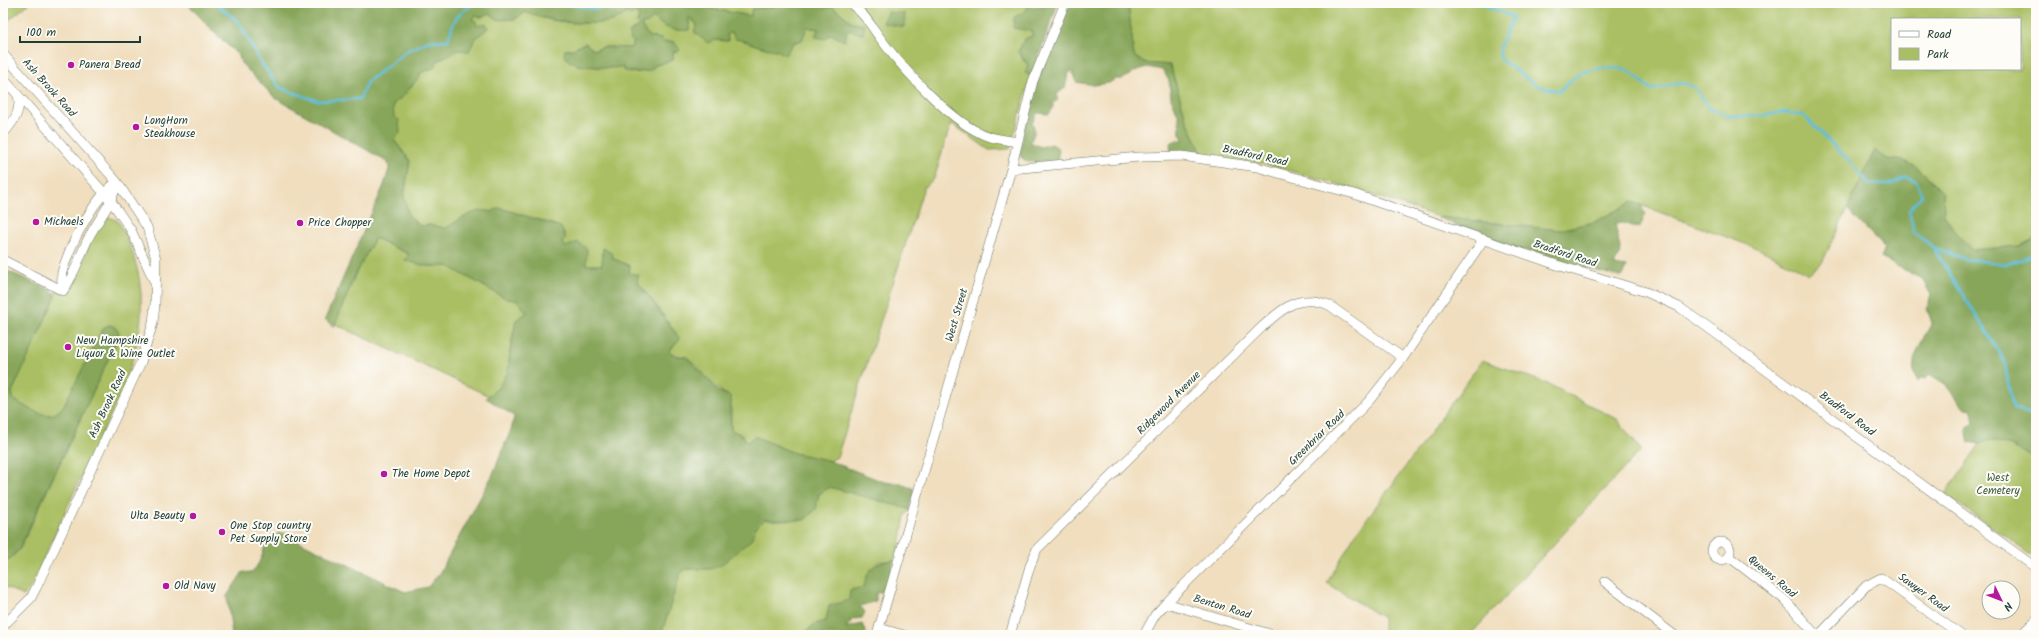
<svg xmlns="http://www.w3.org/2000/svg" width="2039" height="638" font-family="Kalam,sans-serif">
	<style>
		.green { fill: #aabf64; stroke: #647e4c; fill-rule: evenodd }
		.forest { fill: #87a65a; stroke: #537247 }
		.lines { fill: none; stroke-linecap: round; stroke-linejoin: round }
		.stream { stroke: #5dbfdb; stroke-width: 2.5 }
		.minor-casing { stroke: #687564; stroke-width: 10 }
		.minor { stroke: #fff; stroke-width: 9 }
		.poi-dot { fill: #b5179e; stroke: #fdfcf7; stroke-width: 1.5 }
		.labels { text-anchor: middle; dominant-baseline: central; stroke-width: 4; stroke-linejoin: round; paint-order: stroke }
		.poi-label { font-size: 11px; fill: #1f3d34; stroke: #fdfcf7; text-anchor: start }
		.street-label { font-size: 11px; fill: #1f3d34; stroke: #fdfcf7 }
		.park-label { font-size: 11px; fill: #425e40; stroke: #fdfcf7 }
	</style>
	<rect width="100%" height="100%" fill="#fdfcf7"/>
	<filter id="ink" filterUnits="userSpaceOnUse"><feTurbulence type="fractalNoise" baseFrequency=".025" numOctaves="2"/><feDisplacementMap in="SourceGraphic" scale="8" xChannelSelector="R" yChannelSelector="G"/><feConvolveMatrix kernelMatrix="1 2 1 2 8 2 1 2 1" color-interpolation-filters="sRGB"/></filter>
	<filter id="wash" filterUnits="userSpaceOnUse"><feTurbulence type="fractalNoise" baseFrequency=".012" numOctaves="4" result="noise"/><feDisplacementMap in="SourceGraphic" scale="16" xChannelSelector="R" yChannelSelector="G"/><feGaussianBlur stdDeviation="0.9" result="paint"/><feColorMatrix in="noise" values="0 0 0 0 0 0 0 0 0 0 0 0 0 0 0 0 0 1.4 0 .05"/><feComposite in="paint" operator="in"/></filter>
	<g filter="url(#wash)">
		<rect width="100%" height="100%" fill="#f0debe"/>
		<!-- green -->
		<path class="green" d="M3 3H29L3 25Z
			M704 3H784L772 7 752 9 751 16 713 9Z
			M823 3H1047L1044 8 1028 6 1031 31 1033 35 1024 40 1022 59 1028 65 1031 76 1010 149 989 150 951 123 934 179 924 187 837 457 830 461 794 453 754 436 748 443 742 435 731 430V397C712 388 705 372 689 359 683 354 676 358 669 351L675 332 653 301 629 273 630 266 612 258 604 248 602 265H586L562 243 561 227 500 208 445 229 429 225 420 226 408 214 404 196 410 161 394 140 393 104C404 97 411 86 420 76V73L435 67 437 61 458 50 469 51 475 39 488 28 477 26 472 20 474 16 481 17 490 13 515 19 526 12C550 23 585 26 612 21 620 19 625 12 634 11L639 17 637 22 639 25 631 37 634 42 631 48 603 47 594 50 585 43 573 49 565 50 577 65 607 68 623 67 630 73 649 71 656 65 673 60 674 42H664L661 39 649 37 642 27V22L654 18C665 29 673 31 689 30V17L715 40 728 41 727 34 732 31 735 39C748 41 751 44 762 47 775 51 789 44 802 40L807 27 818 29 829 34 847 29 862 34 865 25 853 23 833 7H824Z
			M1128 3H2036V238L2020 246 1973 250 1955 232 1944 215 1943 193 1926 175 1907 162 1886 160 1873 154 1822 263 1809 274 1759 249 1632 202 1595 222 1559 230 1438 217 1358 190 1269 165 1203 156 1186 118 1170 65 1144 63 1134 56ZM1892 19H2020V69H1892Z
			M109 217 118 221C127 235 133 252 137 268 154 339 118 397 90 458 70 500 51 543 32 585L24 596 3 586V560L10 559 20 549 113 349 119 332 108 325 103 329 64 405C61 409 57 414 51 415 43 417 18 404 13 398L12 392 55 298 54 293C61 291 71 287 75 280 84 264 91 225 109 217Z
			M375 238 410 255 405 260C418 265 434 268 448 266L507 299 517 300 527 313 516 320 510 351 508 372 498 388 489 396 335 324 355 275Z
			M1482 360 1546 383 1617 419 1641 450 1470 635H1383V618L1327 583 1354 536 1423 443Z
			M1990 440 2011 446 2036 458V559L1945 494 1980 444Z
			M830 487 896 505 910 510 905 515 900 545 894 560 878 562 864 587 850 600 829 606 826 621 815 624 802 635H661L680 574 686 569H710L751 540 755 529 765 518 769 520H804L816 509 819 494Z"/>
		<!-- forest -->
		<path class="forest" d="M187 3H704L713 9 750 16 752 9 772 7 784 3H823L824 7H833L853 23 865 25 863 34 847 30 845 41 830 34 826 39 815 37 818 29 807 27 802 40 794 42 785 55C775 47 773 51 762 47 751 44 748 41 735 39L732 32 727 34 728 41 715 40 708 43 694 32 697 24 689 17V30C673 31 665 29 654 18L646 24 642 23V27L649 37 661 39 664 42H674L680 50 678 52 673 51V60L656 65 649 71C640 71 632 74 623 70V67L607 68 577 65 574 62H570L564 55 565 50 573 49 585 43 594 50 605 47 631 48 634 42 630 39 631 37 629 33 639 25 637 23 639 17 634 11 631 15 627 12C612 32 546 21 526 12L515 19 498 20 490 13 481 17 474 16 472 20 476 21 477 26 486 23 488 28 475 39 469 51 458 50 437 61 435 67 420 73V76C411 86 404 97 393 104L394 117 399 120 400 133 394 140 410 161 404 196 408 214 420 226 429 225 445 228C458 222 476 206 491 212L500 208 561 227 566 238 562 243 566 247 578 242 587 249 586 265H602L603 248 613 254 612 258 630 266 629 273 639 275 637 281 680 339 669 351 674 356 687 357 718 391 731 397 730 414 731 430 742 435 747 443 754 436 794 453 827 460 884 482 901 484 914 489 909 509 830 487 819 494 816 509 804 520H769L765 519 755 529 751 540 720 566 710 569H686L680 574 661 635H232L227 596 243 572 252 573C259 564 264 554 265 543L279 533 295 535 300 542 405 592 428 587 440 572 492 476 512 427 514 416 486 398 498 388 508 372 510 351 516 320 527 313 517 300 507 299 448 266C434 268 418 265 405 260L409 254 375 238 355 275 334 327 325 319 384 185 389 169 388 162 275 98 241 63 239 56 212 30Z
			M1047 3H1058L1031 76 1025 73 1028 65 1018 52 1024 40 1033 35 1031 31 1013 28 1014 17 1025 12 1028 6 1044 8Z
			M1071 3H1128L1134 56 1144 63 1170 65 1186 118 1203 156 1171 152 1170 143 1177 140H1184L1180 134 1179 117 1171 98 1169 81 1163 70 1147 67 1135 71 1123 79H1115L1109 83 1093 85 1076 82 1072 71 1068 74 1065 88 1057 94V101L1053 102V108L1049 114 1037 113 1032 123C1036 129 1034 136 1030 142L1041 147 1052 144 1059 149 1057 162H1027L1020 156 1023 136 1036 79Z
			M888 12 905 14 904 27 883 23Z
			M1875 150C1890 164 1890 157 1906 162 1918 165 1934 184 1943 193L1944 215 1955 232 1973 250 2020 246 2036 238V458L2011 446 1990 440 1980 444 1969 442 1966 428 1974 423 1972 410 1965 409 1944 383 1929 374 1926 379 1921 378 1918 382C1905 366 1923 339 1932 323L1927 308 1931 295 1922 279 1881 258 1885 248 1847 209Z
			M1632 202 1641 205 1645 214 1640 228 1623 223H1615L1621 253 1614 265 1627 267 1621 277C1559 261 1495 245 1438 217L1559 230 1595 222Z
			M3 269 51 290 54 293 55 298 12 392 13 398C18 404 43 417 51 415 57 414 61 409 64 405L103 329 108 325 114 326 119 332 113 349 19 549 10 559 3 560Z
			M894 560 886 591 876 593V601L860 606 865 612 862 618 853 619 846 628 862 624 867 635H802L815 624 826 621 829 606 849 600 850 590 864 587C867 567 875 563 894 560Z"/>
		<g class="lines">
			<!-- stream -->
			<path class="stream" d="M218 3 220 7 239 22 259 60 280 88 318 101 360 99 367 82 408 50 429 41 448 40C454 19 456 13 476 3
				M558 3 597 9 616 3
				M1479 3 1513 17 1500 46V59L1537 86 1559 91 1580 73 1600 68 1626 69 1652 90C1685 81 1692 77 1709 109L1732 116H1760L1784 112 1803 115 1851 163 1869 184 1888 185 1907 177 1916 181 1922 195 1909 210 1914 232 1934 248 1965 259 2006 264 2036 254
				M1934 249 2004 360 2013 408 2036 416"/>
		</g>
	</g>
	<g filter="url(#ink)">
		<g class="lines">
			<defs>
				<path id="minor" d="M850 3C866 15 871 26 883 42 905 71 953 124 987 136 996 139 1007 140 1017 142
					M3 54 117 182 147 227 156 259 155 305 153 323 141 362 37 586 31 598 3 626
					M3 78 111 201 131 230 155 283
					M3 134C13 122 22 112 18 95
					M1011 169 1139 157 1182 156 1257 167 1354 194 1557 265 1646 292 1679 307 1707 327 2036 568
					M3 260 63 291
					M63 291C62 285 61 278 62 272 70 245 94 197 117 182
					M63 291C75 274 80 255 89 237 99 218 113 203 117 182
					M1712 551a9 9 0 1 1 18 0a9 9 0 1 1-18 0Z
					M1728 556 1785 600 1816 635
					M1605 582 1674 635
					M1166 603 1270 634
					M879 628 904 635
					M877 635 1011 169 1033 81 1065 3
					M1010 635 1030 566 1037 549 1263 326C1284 307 1300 293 1329 305L1403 358
					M1144 635 1155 615 1166 603 1369 401 1403 358 1484 239
					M1819 635 1866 586 1881 578 1961 635
					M2021 635 2036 620"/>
			</defs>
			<!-- minor casing -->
			<use href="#minor" class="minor-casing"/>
			<!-- minor -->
			<use href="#minor" class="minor"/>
		</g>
	</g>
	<!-- markers -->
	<g class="poi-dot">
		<circle cx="71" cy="65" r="4"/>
		<circle cx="136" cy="127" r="4"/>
		<circle cx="36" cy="222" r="4"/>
		<circle cx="300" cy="223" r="4"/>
		<circle cx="68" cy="347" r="4"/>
		<circle cx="384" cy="474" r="4"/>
		<circle cx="193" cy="516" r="4"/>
		<circle cx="222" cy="532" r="4"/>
		<circle cx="166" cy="586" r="4"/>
	</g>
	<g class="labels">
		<!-- poi labels -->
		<g class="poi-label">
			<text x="79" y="65">Panera Bread</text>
			<text x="144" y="121">LongHorn<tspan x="144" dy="13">Steakhouse</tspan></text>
			<text x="44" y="222">Michaels</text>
			<text x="308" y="223">Price Chopper</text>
			<text x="76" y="341">New Hampshire<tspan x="76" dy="13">Liquor &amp; Wine Outlet</tspan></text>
			<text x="392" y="474">The Home Depot</text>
			<text x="185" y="516" text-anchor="end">Ulta Beauty</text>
			<text x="230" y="526">One Stop country<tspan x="230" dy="13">Pet Supply Store</tspan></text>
			<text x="174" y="586">Old Navy</text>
		</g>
		<!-- street labels -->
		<g class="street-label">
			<text transform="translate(49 88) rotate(48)">Ash Brook Road</text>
			<text transform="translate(1255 156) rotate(12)">Bradford Road</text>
			<text transform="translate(1565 254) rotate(18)">Bradford Road</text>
			<text transform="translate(957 315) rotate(-74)">West Street</text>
			<text transform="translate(1169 403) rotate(-45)">Ridgewood Avenue</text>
			<text transform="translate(108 404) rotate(-65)">Ash Brook Road</text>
			<text transform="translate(1847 414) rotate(37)">Bradford Road</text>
			<text transform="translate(1317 438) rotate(-44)">Greenbriar Road</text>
			<text transform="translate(1772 577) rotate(40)">Queens Road</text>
			<text transform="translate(1923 593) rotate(36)">Sawyer Road</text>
			<text transform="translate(1222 607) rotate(17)">Benton Road</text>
		</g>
		<!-- park labels -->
		<g class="park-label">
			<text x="1998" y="478">West<tspan x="1998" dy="13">Cemetery</tspan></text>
		</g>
	</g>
	<!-- margin -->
	<rect width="2039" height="638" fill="none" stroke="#fdfcf7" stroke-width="16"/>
	<!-- legend -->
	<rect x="1891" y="18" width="130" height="52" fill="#fdfcf7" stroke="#a4b0a9"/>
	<rect x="1899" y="31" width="20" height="6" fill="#ffffff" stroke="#a4b0a9"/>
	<text x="1927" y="38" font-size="12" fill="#1f3d34">Road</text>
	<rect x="1899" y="48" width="20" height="12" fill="#aabf64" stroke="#a4b0a9"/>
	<text x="1927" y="58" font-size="12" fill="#1f3d34">Park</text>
	<!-- north arrow -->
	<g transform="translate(2001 600) rotate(133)"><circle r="19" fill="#fdfcf7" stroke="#a4b0a9"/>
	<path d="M0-3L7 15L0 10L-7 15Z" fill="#b5179e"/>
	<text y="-6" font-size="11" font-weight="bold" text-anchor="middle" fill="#1f3d34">N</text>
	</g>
	<!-- scale -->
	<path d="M20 36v6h120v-6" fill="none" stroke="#1f3d34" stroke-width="2"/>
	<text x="26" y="36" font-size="12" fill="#1f3d34" stroke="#fdfcf7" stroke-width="3" paint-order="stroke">100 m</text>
</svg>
